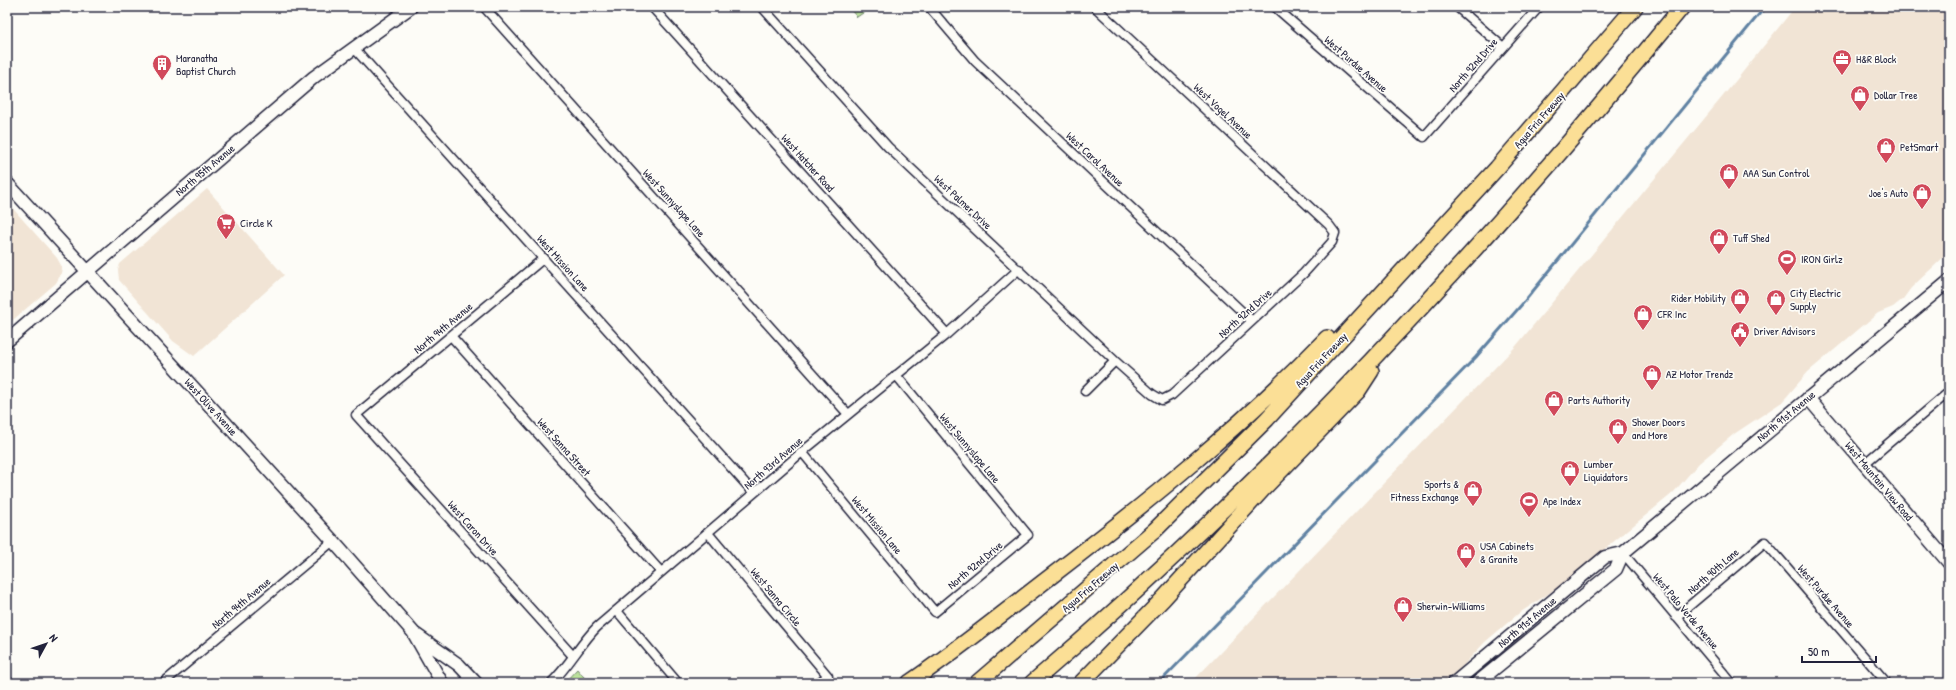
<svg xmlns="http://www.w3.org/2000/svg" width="1956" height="690" font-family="'Patrick Hand',sans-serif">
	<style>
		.built { fill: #f1e4d5 }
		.green { fill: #bbe19c; stroke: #6e826c }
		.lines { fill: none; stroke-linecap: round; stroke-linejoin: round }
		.stream { stroke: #5f81a2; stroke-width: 3 }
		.street-casing { stroke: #22223b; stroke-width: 11 }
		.secondary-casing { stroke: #22223b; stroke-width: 15 }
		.highway-casing { stroke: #22223b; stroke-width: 18 }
		.street { stroke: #fdfcf7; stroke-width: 8 }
		.secondary { stroke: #fdfcf7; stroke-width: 12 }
		.highway { stroke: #fbdf96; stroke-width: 15 }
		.labels { text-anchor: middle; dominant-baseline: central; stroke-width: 3.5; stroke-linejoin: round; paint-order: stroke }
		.poi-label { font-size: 11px; fill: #22223b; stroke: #fdfcf7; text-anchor: start }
		.street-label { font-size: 11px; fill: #22223b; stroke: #fdfcf7 }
	</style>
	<rect width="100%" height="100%" fill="#fdfcf7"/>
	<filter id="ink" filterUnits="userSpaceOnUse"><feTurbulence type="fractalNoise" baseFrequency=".025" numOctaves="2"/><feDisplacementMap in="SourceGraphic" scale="8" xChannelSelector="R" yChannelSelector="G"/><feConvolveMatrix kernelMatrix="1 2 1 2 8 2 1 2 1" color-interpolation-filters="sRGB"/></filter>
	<g filter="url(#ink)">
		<!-- built -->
		<path class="built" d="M1795 7H1949V252L1911 288 1903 299 1893 307 1878 313 1808 372 1782 402 1734 434 1699 463 1673 493 1557 588 1518 614 1485 642 1458 671 1444 683H1191L1516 346 1738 78Z
			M207 189 284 275 194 356 173 341 119 280 118 270 120 264Z
			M7 202 57 258 62 267 61 274 56 283 7 325Z"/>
		<!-- green -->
		<path class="green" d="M848 7H872L857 17Z
			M577 669 589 683H564Z"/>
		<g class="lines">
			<!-- stream -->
			<path class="stream" d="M1159 683 1476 357 1524 302 1765 7"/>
			<defs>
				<path id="street" d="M484 7 848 414
					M652 7 947 334
					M762 7 888 147 1115 361 1152 394 1162 400 1172 395 1304 273 1332 242 1335 233 1329 225 1095 7
					M929 7 975 61 1252 321
					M1275 7 1424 137 1539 7
					M1457 7 1503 47
					M354 48 754 493
					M544 258 356 415 573 656
					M451 336 661 572
					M1085 391 1115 361
					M802 452 935 612 1028 535 896 375
					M1864 464 1949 392
					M708 533 828 676 818 683
					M1623 553 1732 683
					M617 611 678 683
					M1676 617 1765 542 1887 683
					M163 683 333 541
					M551 683C569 666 580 644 597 627L802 452 947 334 1019 269"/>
				<path id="secondary" d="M7 183 333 541 413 632 442 683
					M7 341 314 77 411 7
					M1808 398 1949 563
					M415 634 459 665 476 683
					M1454 683 1605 557 1623 553 1949 281
					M1477 683 1616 569 1623 553"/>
				<path id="highway" d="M909 683C958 650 1003 613 1050 577 1147 503 1242 426 1327 338
					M977 683 1155 530 1267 419 1497 168 1635 7
					M1032 683C1270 480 1484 250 1682 7
					M1081 683 1163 599 1264 488 1358 391 1371 371"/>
			</defs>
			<!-- street casing -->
			<use href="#street" class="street-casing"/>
			<!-- secondary casing -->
			<use href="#secondary" class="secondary-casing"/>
			<!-- highway casing -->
			<use href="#highway" class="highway-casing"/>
			<!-- street -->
			<use href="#street" class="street"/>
			<!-- secondary -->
			<use href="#secondary" class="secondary"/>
			<!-- highway -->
			<use href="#highway" class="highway"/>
		</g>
	</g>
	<!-- icons -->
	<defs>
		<symbol id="office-pin" viewBox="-11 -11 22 30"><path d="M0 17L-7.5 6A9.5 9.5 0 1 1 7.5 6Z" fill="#d1495b" stroke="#fdfcf7"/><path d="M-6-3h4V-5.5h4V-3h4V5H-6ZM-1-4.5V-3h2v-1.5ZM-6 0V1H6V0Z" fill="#fff"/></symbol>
		<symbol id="building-pin" viewBox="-11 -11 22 30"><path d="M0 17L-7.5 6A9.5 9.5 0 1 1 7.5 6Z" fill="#d1495b" stroke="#fdfcf7"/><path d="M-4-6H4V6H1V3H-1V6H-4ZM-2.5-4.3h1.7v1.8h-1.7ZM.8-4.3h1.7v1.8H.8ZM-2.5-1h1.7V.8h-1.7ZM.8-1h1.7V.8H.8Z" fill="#fff"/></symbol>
		<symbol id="shop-pin" viewBox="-11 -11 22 30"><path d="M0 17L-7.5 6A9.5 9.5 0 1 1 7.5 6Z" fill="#d1495b" stroke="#fdfcf7"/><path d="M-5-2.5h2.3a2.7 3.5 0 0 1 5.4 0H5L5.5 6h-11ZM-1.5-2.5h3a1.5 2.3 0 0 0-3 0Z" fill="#fff"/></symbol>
		<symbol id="supermarket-pin" viewBox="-11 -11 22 30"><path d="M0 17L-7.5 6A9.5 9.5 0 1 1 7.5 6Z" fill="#d1495b" stroke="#fdfcf7"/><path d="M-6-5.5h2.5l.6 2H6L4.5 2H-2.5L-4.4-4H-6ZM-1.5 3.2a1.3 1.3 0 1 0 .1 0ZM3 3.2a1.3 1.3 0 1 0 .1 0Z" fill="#fff"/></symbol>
		<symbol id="stadium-pin" viewBox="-11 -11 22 30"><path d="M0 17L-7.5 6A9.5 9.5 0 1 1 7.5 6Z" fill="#d1495b" stroke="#fdfcf7"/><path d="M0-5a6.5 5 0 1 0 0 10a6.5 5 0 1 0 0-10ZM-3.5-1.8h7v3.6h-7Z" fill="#fff"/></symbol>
		<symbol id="civic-pin" viewBox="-11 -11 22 30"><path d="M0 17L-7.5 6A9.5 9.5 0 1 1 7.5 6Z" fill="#d1495b" stroke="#fdfcf7"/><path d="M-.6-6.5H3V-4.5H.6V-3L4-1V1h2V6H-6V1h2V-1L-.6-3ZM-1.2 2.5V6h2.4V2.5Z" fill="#fff"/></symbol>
	</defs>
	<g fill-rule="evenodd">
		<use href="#office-pin" x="1831" y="48" width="22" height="30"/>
		<use href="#building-pin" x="151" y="53" width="22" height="30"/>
		<use href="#shop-pin" x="1849" y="84" width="22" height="30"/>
		<use href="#shop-pin" x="1875" y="136" width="22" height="30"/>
		<use href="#shop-pin" x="1718" y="162" width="22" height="30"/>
		<use href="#shop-pin" x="1911" y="182" width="22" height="30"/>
		<use href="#supermarket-pin" x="215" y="212" width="22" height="30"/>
		<use href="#shop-pin" x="1708" y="227" width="22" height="30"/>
		<use href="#stadium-pin" x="1776" y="248" width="22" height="30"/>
		<use href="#shop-pin" x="1729" y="287" width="22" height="30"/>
		<use href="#shop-pin" x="1765" y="288" width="22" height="30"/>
		<use href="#shop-pin" x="1632" y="303" width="22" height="30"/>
		<use href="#civic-pin" x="1729" y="320" width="22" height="30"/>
		<use href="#shop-pin" x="1641" y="363" width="22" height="30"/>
		<use href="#shop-pin" x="1543" y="389" width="22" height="30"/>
		<use href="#shop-pin" x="1607" y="417" width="22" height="30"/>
		<use href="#shop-pin" x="1559" y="459" width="22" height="30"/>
		<use href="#shop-pin" x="1462" y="479" width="22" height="30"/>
		<use href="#stadium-pin" x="1518" y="490" width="22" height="30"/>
		<use href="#shop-pin" x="1455" y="541" width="22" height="30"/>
		<use href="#shop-pin" x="1392" y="595" width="22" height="30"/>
	</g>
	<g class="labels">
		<!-- poi labels -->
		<g class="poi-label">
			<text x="176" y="58">Maranatha<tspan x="176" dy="13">Baptist Church</tspan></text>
			<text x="1856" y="59">H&amp;R Block</text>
			<text x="1874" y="95">Dollar Tree</text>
			<text x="1900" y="147">PetSmart</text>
			<text x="1743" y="173">AAA Sun Control</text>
			<text x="1908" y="193" text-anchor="end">Joe's Auto</text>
			<text x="240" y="223">Circle K</text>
			<text x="1733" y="238">Tuff Shed</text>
			<text x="1801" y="259">IRON Girlz</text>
			<text x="1790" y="293">City Electric<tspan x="1790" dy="13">Supply</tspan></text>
			<text x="1726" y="298" text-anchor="end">Rider Mobility</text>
			<text x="1657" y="314">CFR Inc</text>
			<text x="1754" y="331">Driver Advisors</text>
			<text x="1666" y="374">AZ Motor Trendz</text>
			<text x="1568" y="400">Parts Authority</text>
			<text x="1632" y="422">Shower Doors<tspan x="1632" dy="13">and More</tspan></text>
			<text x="1584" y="464">Lumber<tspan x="1584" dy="13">Liquidators</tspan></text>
			<text x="1459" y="484" text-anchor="end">Sports &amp;<tspan x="1459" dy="13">Fitness Exchange</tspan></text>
			<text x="1543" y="501">Ape Index</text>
			<text x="1480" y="546">USA Cabinets<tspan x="1480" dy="13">&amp; Granite</tspan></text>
			<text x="1417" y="606">Sherwin-Williams</text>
		</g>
		<!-- street labels -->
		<g class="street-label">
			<text transform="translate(1356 64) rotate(41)">West Purdue Avenue</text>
			<text transform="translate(1473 65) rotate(-49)">North 92nd Drive</text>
			<text transform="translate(1223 111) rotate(43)">West Vogel Avenue</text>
			<text transform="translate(1539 120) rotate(-49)">Agua Fria Freeway</text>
			<text transform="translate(1095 159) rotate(43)">West Carol Avenue</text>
			<text transform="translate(808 163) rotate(48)">West Hatcher Road</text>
			<text transform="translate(205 170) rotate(-40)">North 95th Avenue</text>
			<text transform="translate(963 202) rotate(43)">West Palmer Drive</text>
			<text transform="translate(674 203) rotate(48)">West Sunnyslope Lane</text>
			<text transform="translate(563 263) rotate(48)">West Mission Lane</text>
			<text transform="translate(1245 313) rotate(-42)">North 92nd Drive</text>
			<text transform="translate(443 328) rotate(-40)">North 94th Avenue</text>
			<text transform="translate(1321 360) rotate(-47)">Agua Fria Freeway</text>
			<text transform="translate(211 407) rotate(48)">West Olive Avenue</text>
			<text transform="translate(1786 416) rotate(-40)">North 91st Avenue</text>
			<text transform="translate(564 447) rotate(48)">West Sanna Street</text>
			<text transform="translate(970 448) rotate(50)">West Sunnyslope Lane</text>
			<text transform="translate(773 463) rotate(-41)">North 93rd Avenue</text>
			<text transform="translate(1879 481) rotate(50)">West Mountain View Road</text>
			<text transform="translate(877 525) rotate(50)">West Mission Lane</text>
			<text transform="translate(473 528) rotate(48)">West Caron Drive</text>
			<text transform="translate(975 565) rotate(-40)">North 92nd Drive</text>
			<text transform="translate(1713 571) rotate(-41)">North 90th Lane</text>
			<text transform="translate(1090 587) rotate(-41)">Agua Fria Freeway</text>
			<text transform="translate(1826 596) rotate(49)">West Purdue Avenue</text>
			<text transform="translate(776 597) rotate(50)">West Sanna Circle</text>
			<text transform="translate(241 603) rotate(-40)">North 94th Avenue</text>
			<text transform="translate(1686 611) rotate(50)">West Palo Verde Avenue</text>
			<text transform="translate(1527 622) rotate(-40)">North 91st Avenue</text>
		</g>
	</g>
	<!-- margin -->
	<rect width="1956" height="690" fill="none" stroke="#fdfcf7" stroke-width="24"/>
	<rect x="12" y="12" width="1932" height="666" fill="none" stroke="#22223b" stroke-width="1.5" filter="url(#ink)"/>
	<!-- north arrow -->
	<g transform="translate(46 644) rotate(50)" stroke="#fdfcf7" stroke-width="3" paint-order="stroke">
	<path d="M0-3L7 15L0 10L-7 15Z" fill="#22223b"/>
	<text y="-6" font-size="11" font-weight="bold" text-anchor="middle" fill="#22223b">N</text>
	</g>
	<!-- scale -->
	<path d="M1802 656v6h74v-6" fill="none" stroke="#22223b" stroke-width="2"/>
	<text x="1808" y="656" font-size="12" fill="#22223b" stroke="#fdfcf7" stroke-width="3" paint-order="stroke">50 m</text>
</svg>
